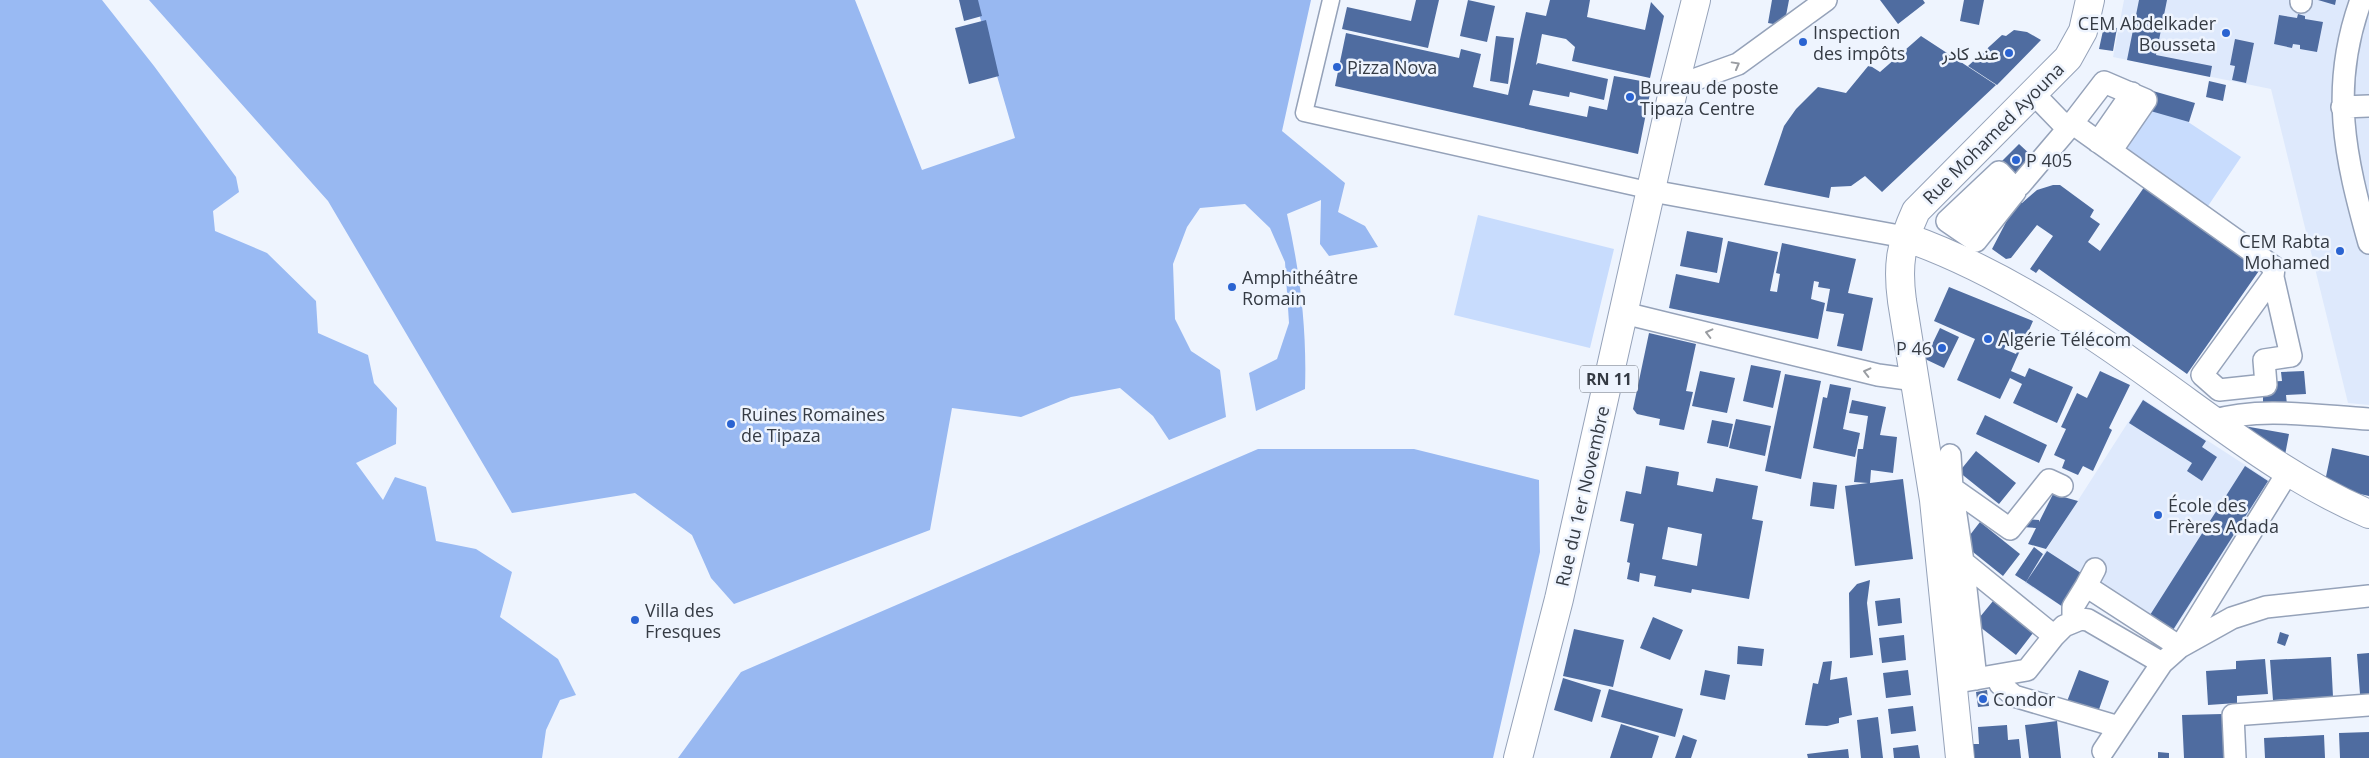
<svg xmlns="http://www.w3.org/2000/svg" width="2369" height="758" font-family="'Open Sans',Vazirmatn,sans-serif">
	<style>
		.built { fill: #dee9fc }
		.green { fill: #c8dcfd }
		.forest { fill: #98b8f1 }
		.water { fill: #99baf3 }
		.building { fill: #4f6ca0; fill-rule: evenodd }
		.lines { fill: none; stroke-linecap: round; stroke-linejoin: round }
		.pedestrian-casing { stroke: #95a2b9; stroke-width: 19 }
		.minor-casing { stroke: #95a2b9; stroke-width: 24 }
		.secondary-casing { stroke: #95a2b9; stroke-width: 30 }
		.primary-casing { stroke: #95a2b9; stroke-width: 30 }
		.pedestrian { stroke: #fff; stroke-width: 16 }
		.minor { stroke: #fff; stroke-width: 21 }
		.secondary { stroke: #fff; stroke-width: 28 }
		.primary { stroke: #fff; stroke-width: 28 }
		.oneway { stroke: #9a9da2 }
		.poi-dot { fill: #2a63d1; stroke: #eef4fe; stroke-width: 2 }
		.labels { text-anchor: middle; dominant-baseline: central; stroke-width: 5; stroke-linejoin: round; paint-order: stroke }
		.shield { fill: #eef4fe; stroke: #6c727c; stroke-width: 1 }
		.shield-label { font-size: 16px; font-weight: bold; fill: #353b44 }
		.poi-label { font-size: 18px; fill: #353b44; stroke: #eef4fe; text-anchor: start }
		.street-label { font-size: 18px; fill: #353b44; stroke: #eef4fe }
	</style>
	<rect width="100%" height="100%" fill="#eef4fe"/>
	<!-- built -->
	<path class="built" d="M2124 0H2369V405L2348 403 2271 89 2113 57Z
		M2143 399 2270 481 2173 632 2085 575 2063 607 2025 583Z"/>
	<!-- green -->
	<path class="green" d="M2155 100 2241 157 2208 206 2123 149Z
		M1478 215 1614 249 1590 348 1454 315Z"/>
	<!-- forest -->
	<path class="forest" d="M149 0H855L922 170 1015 138 975 0H1311L1282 131 1345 183 1338 212 1365 226 1378 247 1329 256 1320 244 1321 200 1287 214C1300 272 1307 330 1305 389L1256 411 1249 373 1277 359 1289 323 1285 262 1270 228 1245 204 1200 208 1187 227 1173 264 1175 319 1191 351 1220 370 1226 417 1169 440 1153 416 1120 388 1071 397 1021 417 952 408 930 530 734 604 711 578 692 535 635 493 512 513 328 201Z
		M1258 449H1414L1539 480 1540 552 1493 758H678L741 672Z"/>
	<!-- water -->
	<path class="water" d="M0 0H102L154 66 236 177 239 192 213 211 215 231 267 253 316 301 318 333 368 355 374 383 397 408 396 444 356 463 383 500 395 477 426 487 436 541 476 549 512 572 500 617 558 659 576 695 560 700 546 730 542 758H0Z"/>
	<!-- building -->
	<path class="building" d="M959 0H978L982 16 964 21Z
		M1416 0H1439L1428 48 1342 29 1347 7 1411 21Z
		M1468 0 1495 6 1487 42 1460 36Z
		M1550 0H1590L1587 17 1645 30 1651 2 1664 16 1650 78 1572 61 1575 47 1566 39 1542 34 1536 65 1538 63 1608 79 1604 100 1570 92 1569 97 1533 90 1529 105 1587 117 1589 106 1607 110 1614 76 1652 83 1638 154 1335 86 1346 33 1459 58 1461 49 1481 54 1473 87 1508 95 1526 12 1546 16Z
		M1772 0H1789L1784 26 1768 23Z
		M1880 0H1923L1925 3 1898 24Z
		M1964 0H1984L1979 25 1960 21Z
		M2139 0H2167L2156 55 2212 66 2210 77 2127 60Z
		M2318 0H2336L2335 5Z
		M2298 14 2305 16V19L2323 22 2317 52 2300 49V45L2293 44 2292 48 2274 44 2279 15 2297 18Z
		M986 20 999 76 969 84 955 28Z
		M2104 26 2117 28 2113 51 2099 49Z
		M2014 30 2027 32 2041 40 1997 85 1968 66 2002 35 2006 36Z
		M1496 36 1514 38 1508 84 1490 81Z
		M1921 36 1996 85 1882 192 1865 176 1851 186 1831 187 1829 198 1764 185 1784 126 1796 109 1818 87 1846 93 1869 65 1880 72Z
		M2235 39 2254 43 2246 83 2232 80 2235 66 2230 65Z
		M2209 81 2226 85 2223 101 2206 97Z
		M2139 87 2195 103 2189 122 2133 106Z
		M2019 144 2033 157 2013 177 2000 163Z
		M2147 183 2263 265 2187 374 2039 269 2036 273 2030 269 2053 236 2037 225 2011 258 2006 259 1992 249 2016 203H2022L2037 190 2053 185H2060L2094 210 2090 217 2100 224 2088 242 2100 251Z
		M1687 231 1723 238 1717 273 1680 266Z
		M1728 241 1778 252 1770 291 1777 292 1780 274 1776 273 1782 243 1856 259 1848 293 1873 298 1862 351 1837 346 1844 314 1826 311 1830 289 1818 287 1819 282 1814 281 1811 299 1825 303 1818 339 1669 308 1676 274 1719 283Z
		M1949 287 2033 321 2011 371 2025 377 2029 368 2073 387 2057 423 2013 403 2022 384 2010 378 2000 399 1957 380 1975 339 1934 321ZM2010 335 2022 341 2016 354 2004 349Z
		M1940 328 1959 337 1944 368 1925 359Z
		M1649 333 1696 344 1686 391 1693 392 1684 430 1659 425 1660 419 1637 414 1633 409Z
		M1751 365 1781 371 1773 408 1743 401Z
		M1700 371 1735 378 1727 413 1692 406Z
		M2100 371 2130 385 2109 428 2112 430 2093 471 2083 466 2078 475 2062 468 2065 460 2054 455 2066 429 2061 427 2077 393 2087 398Z
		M2304 371 2306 394 2286 395 2287 405 2263 406V382L2282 381 2281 372Z
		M1785 374 1821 381 1801 479 1765 471Z
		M1830 384 1851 388 1843 429 1860 433 1855 457 1813 448 1823 397 1827 398Z
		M1852 400 1886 407 1880 435 1897 437 1893 473 1871 470 1870 483 1903 479 1913 559 1855 566 1845 486 1868 483 1854 482 1858 449H1863L1868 416 1849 413Z
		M2143 400 2206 441 2202 447 2217 457 2202 481 2187 471 2192 463 2129 423Z
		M1985 415 2047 445 2039 463 1976 434Z
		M1736 419 1771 426 1765 456 1729 448Z
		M1712 420 1733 424 1728 447 1707 443Z
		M2244 426 2289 434 2285 455Z
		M2332 448 2369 456V496L2324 486Z
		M1976 451 2016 483 1999 504 1959 472Z
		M1646 466 1679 472 1677 485 1713 492 1716 478 1758 486 1752 519 1763 521 1749 599 1692 589 1691 593 1654 586 1656 576 1640 573 1639 582 1627 579 1630 563 1627 562 1634 524 1620 521 1626 491 1641 494ZM1668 527 1702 534 1697 566 1662 559Z
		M2245 466 2268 481 2173 630 2150 615Z
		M1813 482 1837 485 1834 509 1810 506Z
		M2053 494 2078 501 2046 549 2028 544 2036 528 2022 527 2023 519 2039 520V522Z
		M1980 522 2020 554 2003 576 1963 544Z
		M2034 547 2043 554 2026 582 2015 575Z
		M2047 551 2084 575 2063 607 2026 582Z
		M1870 580 1867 603 1873 655 1850 658 1849 593 1857 584Z
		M1900 598 1902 623 1878 626 1875 601Z
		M1993 601 2033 633 2016 655 1975 623Z
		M1653 617 1683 630 1670 660 1640 648Z
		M1574 629 1624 640 1613 687 1563 676Z
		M2280 632 2289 635 2285 646 2277 643Z
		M1904 635 1906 660 1882 663 1879 638Z
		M1738 646 1764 649 1762 666 1737 664Z
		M2369 653V694H2360L2357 654Z
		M2331 657 2333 697 2273 700 2270 660Z
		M2265 659 2268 694 2237 696V703L2208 705 2206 671 2236 669V661Z
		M1832 661 1830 680 1847 677 1852 715 1839 718V723L1827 726 1805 725 1813 683 1818 684 1823 662Z
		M1705 670 1730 675 1725 700 1700 695Z
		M1908 670 1911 695 1886 698 1883 673Z
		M2079 670 2109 681 2097 715 2066 704Z
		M1563 678 1601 690 1592 722 1554 710Z
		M1609 689 1683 709 1675 737 1601 717Z
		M1987 690 1989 706 1978 707 1976 692Z
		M1913 706 1916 731 1891 734 1888 709Z
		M2222 714 2224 758H2184L2182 715Z
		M1878 717 1883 758H1861L1857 720Z
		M2057 721 2061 758H2029L2025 725Z
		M1621 724 1659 736 1652 758H1610Z
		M2007 725 2008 740 2019 739 2021 758H1973L1972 744H1979L1978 727Z
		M2369 732V758H2340L2339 733Z
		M1683 735 1697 740 1691 758H1675Z
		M2324 735 2325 758H2265L2264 738Z
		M1918 745 1920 758H1894L1893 748Z
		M1848 749 1849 758H1808L1807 754Z
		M2158 752 2169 753V758H2158Z"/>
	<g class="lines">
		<defs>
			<path id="pedestrian" d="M1331 0 1304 113 1652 191"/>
			<path id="minor" d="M2361 0C2329 88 2345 157 2369 243
				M2301 2V0
				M1674 87 1738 64 1826 0
				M2034 94 2061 122 2076 126 2274 267 2273 277 2291 356 2264 360 2266 385 2219 390 2202 375 2273 277
				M2342 107 2369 106
				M2098 142 2132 93
				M1652 191 1905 237
				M1961 231 1999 188H2014L2015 192 1976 241 1947 221 1999 172 2014 188 2020 185 2071 125 2104 82 2146 100 2111 151
				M1624 313 1878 375 1915 380
				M2211 421C2261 406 2318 416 2369 419
				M1950 455 1952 488 1963 562 2054 636
				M1952 488 2010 529 2049 480 2062 486
				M1963 562 1976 679
				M2086 586 2095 569
				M2073 621V607L2086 586 2180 647 2288 472
				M1997 676 2000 684 2014 696 2119 727 2162 663
				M1952 683 2027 670 2054 636 2064 626 2081 619 2088 620 2162 663 2180 647 2232 618 2266 607 2369 596
				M2103 751 2119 727
				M2235 758 2233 715 2369 705"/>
			<path id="secondary" d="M1905 237C1999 270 2080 325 2161 383 2228 431 2293 482 2369 514
				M1960 758 1934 500 1902 301C1897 264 1901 244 1916 211L2068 58 2083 31 2090 0"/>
			<path id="primary" d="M1518 758 1559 599 1674 87 1696 0"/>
		</defs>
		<!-- pedestrian casing -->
		<use href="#pedestrian" class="pedestrian-casing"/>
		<!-- minor casing -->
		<use href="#minor" class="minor-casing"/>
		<!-- secondary casing -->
		<use href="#secondary" class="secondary-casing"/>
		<!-- primary casing -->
		<use href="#primary" class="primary-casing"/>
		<!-- pedestrian -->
		<use href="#pedestrian" class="pedestrian"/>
		<!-- minor -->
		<use href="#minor" class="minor"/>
		<!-- secondary -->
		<use href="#secondary" class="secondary"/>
		<!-- primary -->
		<use href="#primary" class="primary"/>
	</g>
	<!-- one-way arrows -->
	<defs><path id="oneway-chevron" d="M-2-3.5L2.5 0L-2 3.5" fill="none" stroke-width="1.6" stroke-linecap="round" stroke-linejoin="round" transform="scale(1.25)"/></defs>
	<g class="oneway">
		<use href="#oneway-chevron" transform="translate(1736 65) rotate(-29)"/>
		<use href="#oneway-chevron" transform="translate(1709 333) rotate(-166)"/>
		<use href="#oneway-chevron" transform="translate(1867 372) rotate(-166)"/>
	</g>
	<!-- markers -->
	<g class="poi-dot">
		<circle cx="2226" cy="33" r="5"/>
		<circle cx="1803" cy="42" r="5"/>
		<circle cx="2009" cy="53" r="5"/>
		<circle cx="1337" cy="67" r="5"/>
		<circle cx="1630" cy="97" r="5"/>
		<circle cx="2016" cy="160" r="5"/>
		<circle cx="2340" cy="251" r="5"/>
		<circle cx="1232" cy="287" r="5"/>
		<circle cx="1988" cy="339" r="5"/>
		<circle cx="1942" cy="348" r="5"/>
		<circle cx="731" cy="424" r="5"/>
		<circle cx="2158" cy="515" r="5"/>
		<circle cx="635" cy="620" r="5"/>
		<circle cx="1983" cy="699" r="5"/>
	</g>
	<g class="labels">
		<!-- shield labels -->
		<rect class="shield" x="1580" y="365.5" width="58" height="27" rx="4"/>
		<g class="shield-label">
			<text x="1609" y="379">RN 11</text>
		</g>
		<!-- poi labels -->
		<g class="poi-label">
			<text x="2216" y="23" text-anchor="end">CEM Abdelkader<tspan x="2216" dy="21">Bousseta</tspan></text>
			<text x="1813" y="32">Inspection<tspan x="1813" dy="21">des impôts</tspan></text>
			<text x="1999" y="53" text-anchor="end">عند كادر</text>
			<text x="1347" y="67">Pizza Nova</text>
			<text x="1640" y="87">Bureau de poste<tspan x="1640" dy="21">Tipaza Centre</tspan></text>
			<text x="2026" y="160">P 405</text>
			<text x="2330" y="241" text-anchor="end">CEM Rabta<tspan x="2330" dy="21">Mohamed</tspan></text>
			<text x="1242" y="277">Amphithéâtre<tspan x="1242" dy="21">Romain</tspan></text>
			<text x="1998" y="339">Algérie Télécom</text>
			<text x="1932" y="348" text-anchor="end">P 46</text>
			<text x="741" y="414">Ruines Romaines<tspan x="741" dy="21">de Tipaza</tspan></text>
			<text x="2168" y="505">École des<tspan x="2168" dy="21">Frères Adada</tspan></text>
			<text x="645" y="610">Villa des<tspan x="645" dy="21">Fresques</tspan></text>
			<text x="1993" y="699">Condor</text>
		</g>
		<!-- street labels -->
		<g class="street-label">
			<text transform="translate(1993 133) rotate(-45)">Rue Mohamed Ayouna</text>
			<text transform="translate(1582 496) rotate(-77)">Rue du 1er Novembre</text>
		</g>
	</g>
</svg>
